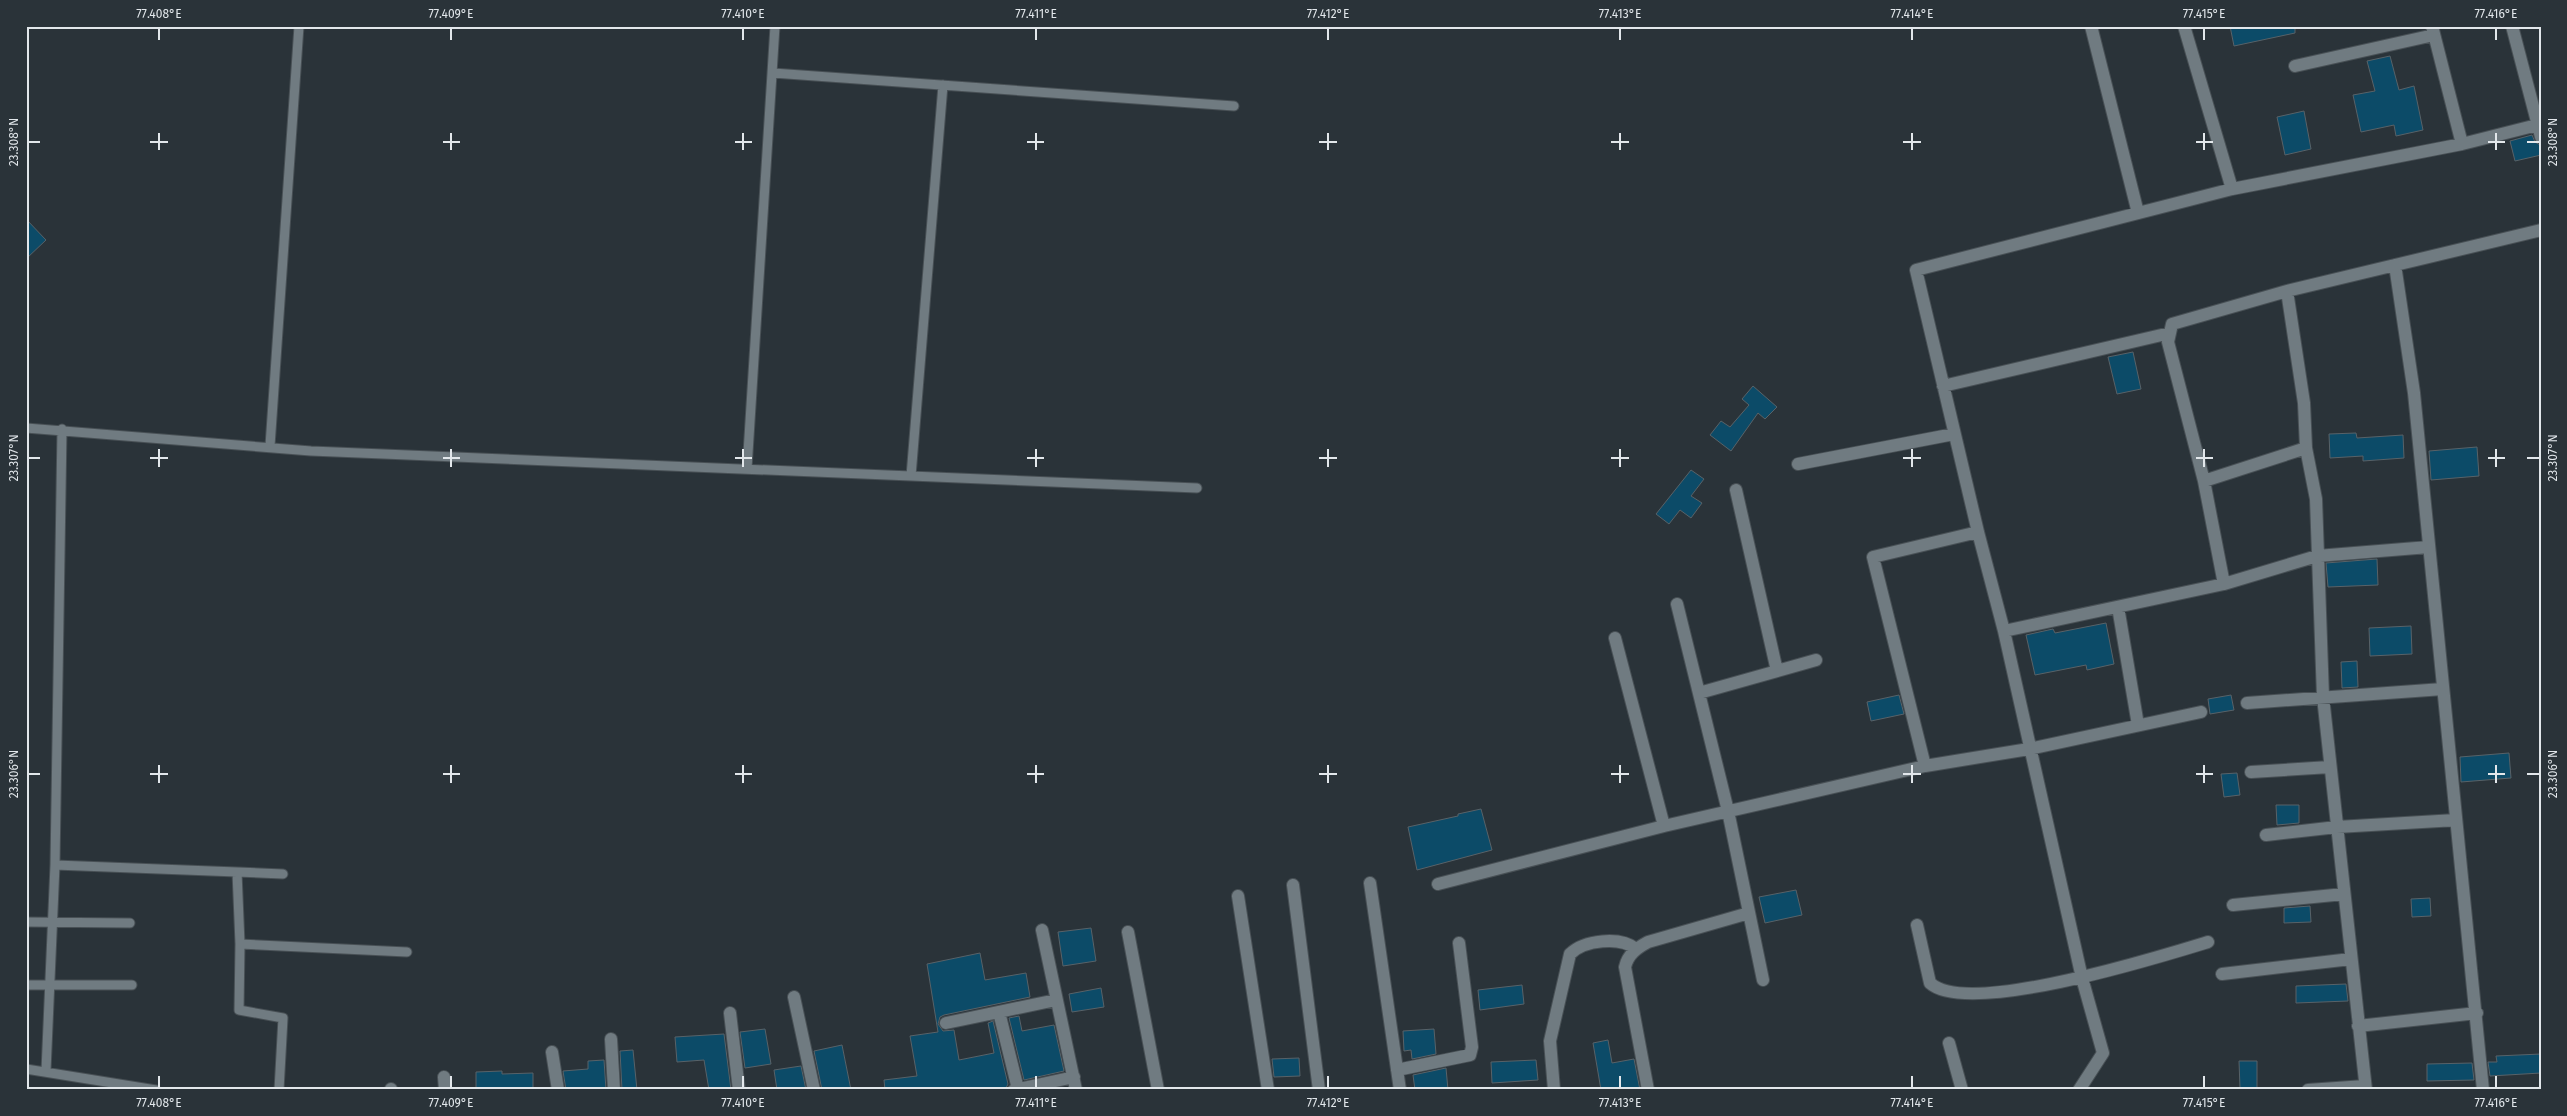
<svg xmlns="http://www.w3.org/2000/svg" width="2567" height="1116" font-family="'Fira Sans',sans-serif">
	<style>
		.building { fill: #0c4b68; stroke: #586268 }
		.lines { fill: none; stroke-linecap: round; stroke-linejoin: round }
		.lane-casing { stroke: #485055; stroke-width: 11 }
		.street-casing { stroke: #485055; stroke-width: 14 }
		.lane { stroke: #707b81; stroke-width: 9 }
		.street { stroke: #707b81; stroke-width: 12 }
		.ticks { fill: none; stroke: #e2e7eb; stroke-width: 2 }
		.neatline { fill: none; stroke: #e2e7eb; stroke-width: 2 }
		.ticks-label { font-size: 12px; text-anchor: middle; fill: #e2e7eb }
	</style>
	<rect width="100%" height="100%" fill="#2a3339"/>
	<!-- building -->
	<path class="building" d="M2230 26H2295V33L2234 46Z
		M2390 56 2399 90 2414 86 2423 130 2396 136 2394 125 2361 132 2353 95 2375 91 2367 61Z
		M2304 111 2311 149 2285 155 2277 117Z
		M2532 135 2535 142 2540 145 2541 155 2515 161 2510 141Z
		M26 219 46 240 26 259Z
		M2133 352 2141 389 2117 394 2108 357Z
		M1753 386 1777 407 1765 419 1758 413 1731 451 1710 435 1721 421 1730 427 1749 405 1742 399Z
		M2356 433 2357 438 2403 435 2404 458 2363 461V456L2330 458 2329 434Z
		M2477 447 2479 476 2431 480 2429 451Z
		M1691 470 1704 479 1691 496 1702 503 1691 518 1680 510 1669 524 1656 514Z
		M2377 559 2378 585 2328 587 2326 563Z
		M2106 623 2114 664 2087 670 2086 665 2035 675 2026 635 2053 629 2055 633Z
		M2411 626 2412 654 2370 656 2369 628Z
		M2357 661 2358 687 2342 688 2341 662Z
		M1899 695 1904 714 1871 721 1867 702Z
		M2231 695 2234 710 2210 714 2208 699Z
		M2509 753 2511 778 2461 782 2460 757Z
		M2237 773 2240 795 2224 797 2221 774Z
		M2276 805H2299V823L2277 825Z
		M1481 809 1492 850 1417 870 1408 827 1458 816V814Z
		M1796 890 1802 915 1765 923 1759 897Z
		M2430 898 2431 916 2412 917 2411 899Z
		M2310 906 2311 922 2284 923V908Z
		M1091 928 1096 961 1063 966 1058 932Z
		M980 953 985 980 1026 973 1030 997 944 1015 940 1017 938 1024 943 1031 954 1030 959 1060 994 1053 988 1023 993 1021 1008 1084 1006 1088 885 1090 884 1080 917 1076 910 1036 938 1032 927 964Z
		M2346 984 2348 1001 2296 1003V986Z
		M1522 985 1524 1004 1480 1010 1478 990Z
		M1101 988 1104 1007 1072 1012 1069 994Z
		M1019 1016 1022 1031 1054 1025 1064 1071 1024 1080 1009 1018Z
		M765 1029 771 1064 745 1068 740 1032Z
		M1434 1029 1436 1054 1412 1059 1411 1050 1404 1051 1403 1031Z
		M724 1034 731 1090H709L704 1060 677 1062 675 1037Z
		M1608 1040 1612 1063 1634 1059 1640 1090H1601L1593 1043Z
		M842 1045 851 1090H822L814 1051Z
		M633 1050 637 1090H622L620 1051Z
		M2541 1054V1073L2490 1076 2488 1062H2497L2496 1056Z
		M1299 1058 1300 1076 1274 1077 1272 1059Z
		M604 1060 606 1090H566L563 1071 588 1069V1061Z
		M1536 1060 1538 1080 1492 1083 1491 1062Z
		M2239 1061H2257V1088H2240Z
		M2472 1063 2474 1080 2427 1081V1064Z
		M801 1066 806 1090H777L774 1070Z
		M1446 1068 1448 1090H1415L1413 1075Z
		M502 1071V1074L533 1073V1090H476V1072Z"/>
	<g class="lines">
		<defs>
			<path id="lane" d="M773 73 1234 106
				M26 428 311 451 1197 488
				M270 446 299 26
				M747 469 775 26
				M911 476 943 85
				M55 865 237 872 240 944 239 1010 283 1018 279 1090
				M237 872 283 874
				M26 922 130 923
				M240 944 407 952
				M26 985H132
				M26 1069 156 1090
				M46 1071 55 865 62 429"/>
			<path id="street" d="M2091 26 2138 213
				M2184 26 2232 189
				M2432 26 2462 144
				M2512 26 2541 137
				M2295 66 2434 35
				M2395 265 2414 393 2483 1090
				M2287 291 2304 403 2306 448 2316 499 2323 697 2366 1090
				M1943 386 2170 333
				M1798 464 1954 434
				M2204 481 2306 448
				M1736 490 1777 671
				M2224 584 2204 481 2168 342 2172 324 2287 291 2541 230
				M1677 604 1728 811 1763 980
				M2118 607 2138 725
				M2004 631 2224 584 2317 556 2429 547
				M1615 638 1664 826
				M1699 693 1816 660
				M2247 703 2443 689
				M1925 766 1873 557 1978 532
				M2251 772 2330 767
				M2266 835 2337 827 2456 820
				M1370 883 1400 1090
				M1438 884 1664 826 1925 766 2029 749 2201 712
				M1293 885 1319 1090
				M1238 896 1268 1090
				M2233 905 2344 894
				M1917 925 1930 983C1967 1017 2159 957 2208 942
				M1042 930 1076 1090
				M1128 932 1158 1090
				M2222 974 2351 959
				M794 997 814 1090
				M999 1012 1018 1089
				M730 1013 739 1090
				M946 1023 1056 1000
				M2358 1026 2477 1013
				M611 1039 614 1090
				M1949 1043 1962 1090
				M552 1052 558 1090
				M1397 1070 1470 1055 1472 1047 1459 943
				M444 1077 445 1090
				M391 1089V1090
				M1014 1090 1074 1077
				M1554 1090 1550 1041 1570 954C1584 940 1620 936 1636 949
				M1648 1090 1625 967C1628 954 1637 948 1648 942L1749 913
				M2079 1090 2103 1053 2082 978 2004 631 1978 532 1916 270 2232 189 2462 144 2541 124
				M2308 1090 2365 1086"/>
		</defs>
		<!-- lane casing -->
		<use href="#lane" class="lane-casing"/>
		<!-- street casing -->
		<use href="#street" class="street-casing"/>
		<!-- lane -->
		<use href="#lane" class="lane"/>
		<!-- street -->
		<use href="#street" class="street"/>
	</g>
	<!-- ticks -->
	<path class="ticks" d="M159 28V40M451 28V40M743 28V40M1036 28V40M1328 28V40M1620 28V40M1912 28V40M2204 28V40M2496 28V40M159 133V150M451 133V150M743 133V150M1036 133V150M1328 133V150M1620 133V150M1912 133V150M2204 133V150M2496 133V150M28 142H40M150 142H168M443 142H460M735 142H752M1027 142H1044M1319 142H1337M1611 142H1629M1903 142H1921M2196 142H2213M2488 142H2505M2527 142H2540M159 449V467M451 449V467M743 449V467M1036 449V467M1328 449V467M1620 449V467M1912 449V467M2204 449V467M2496 449V467M28 458H40M150 458H168M443 458H460M735 458H752M1027 458H1044M1319 458H1337M1611 458H1629M1903 458H1921M2196 458H2213M2488 458H2505M2527 458H2540M159 765V783M451 765V783M743 765V783M1036 765V783M1328 765V783M1620 765V783M1912 765V783M2204 765V783M2496 765V783M28 774H40M150 774H168M443 774H460M735 774H752M1027 774H1044M1319 774H1337M1611 774H1629M1903 774H1921M2196 774H2213M2488 774H2505M2527 774H2540M159 1076V1088M451 1076V1088M743 1076V1088M1036 1076V1088M1328 1076V1088M1620 1076V1088M1912 1076V1088M2204 1076V1088M2496 1076V1088"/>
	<!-- border -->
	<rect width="2567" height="1116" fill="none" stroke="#2a3339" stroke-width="55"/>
	<rect x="28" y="28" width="2512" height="1060" class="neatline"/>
	<g class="ticks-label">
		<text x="159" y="18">77.408°E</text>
		<text x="451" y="18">77.409°E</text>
		<text x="743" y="18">77.410°E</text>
		<text x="1036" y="18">77.411°E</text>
		<text x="1328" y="18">77.412°E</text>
		<text x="1620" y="18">77.413°E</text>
		<text x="1912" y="18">77.414°E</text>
		<text x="2204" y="18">77.415°E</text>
		<text x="2496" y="18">77.416°E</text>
		<text transform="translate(14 142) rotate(-90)" y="4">23.308°N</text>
		<text transform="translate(2553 142) rotate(-90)" y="4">23.308°N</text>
		<text transform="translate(14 458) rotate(-90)" y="4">23.307°N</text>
		<text transform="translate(2553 458) rotate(-90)" y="4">23.307°N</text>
		<text transform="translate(14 774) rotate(-90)" y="4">23.306°N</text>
		<text transform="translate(2553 774) rotate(-90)" y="4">23.306°N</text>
		<text x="159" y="1107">77.408°E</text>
		<text x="451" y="1107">77.409°E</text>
		<text x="743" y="1107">77.410°E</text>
		<text x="1036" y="1107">77.411°E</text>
		<text x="1328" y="1107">77.412°E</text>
		<text x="1620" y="1107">77.413°E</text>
		<text x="1912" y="1107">77.414°E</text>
		<text x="2204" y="1107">77.415°E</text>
		<text x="2496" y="1107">77.416°E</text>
	</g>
</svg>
